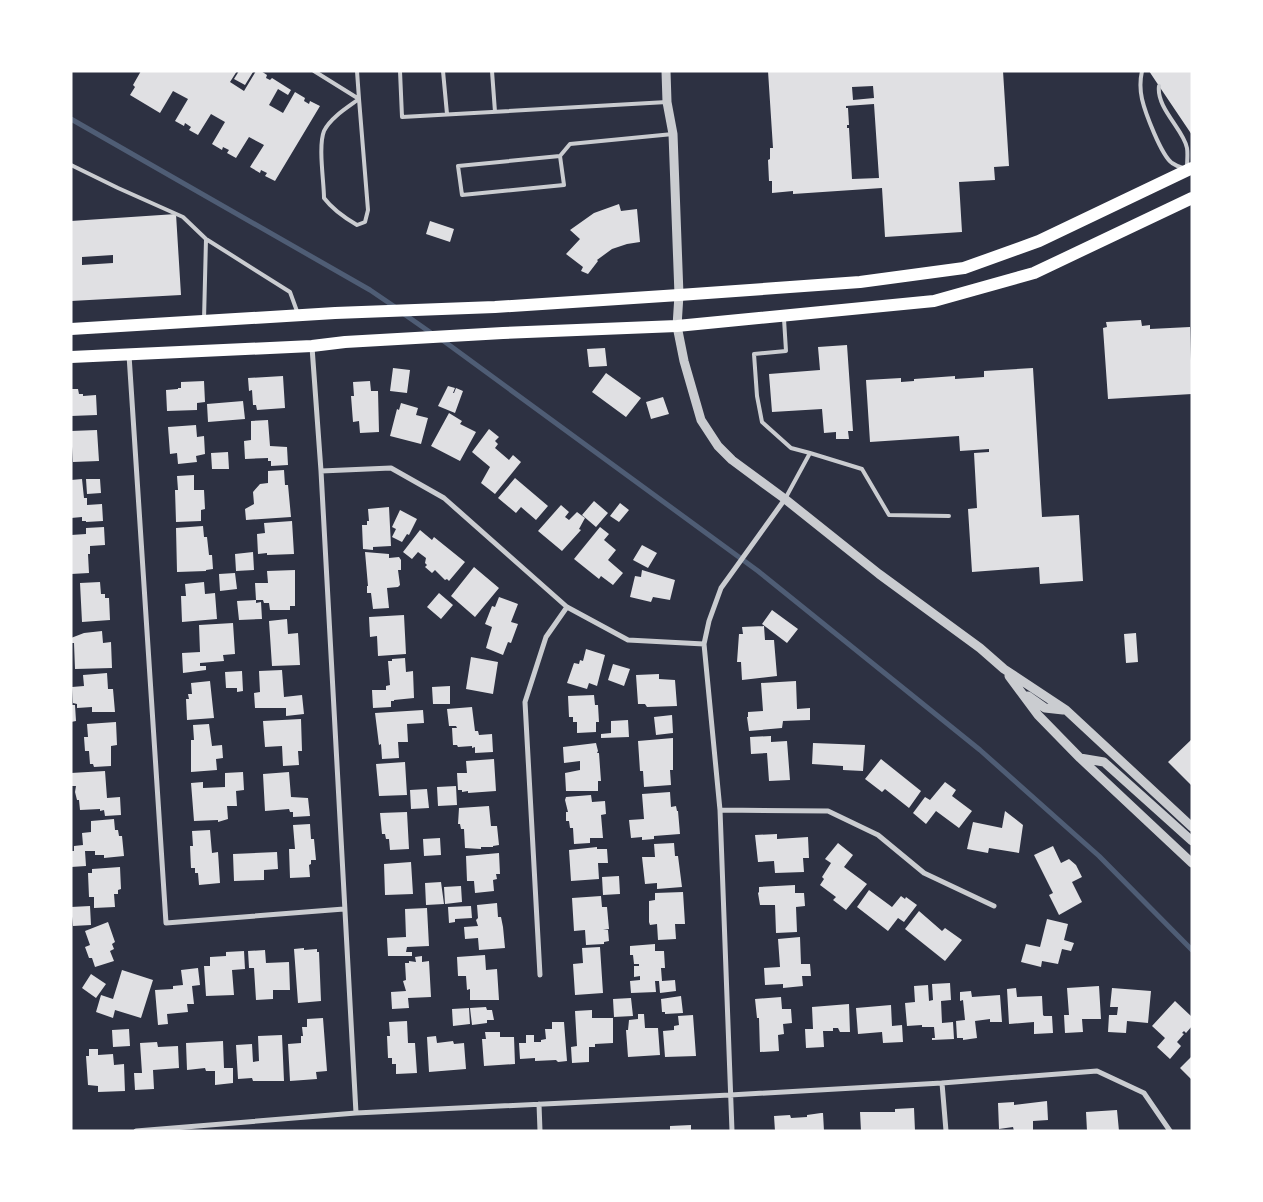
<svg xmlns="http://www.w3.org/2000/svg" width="1263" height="1202" font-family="'Fira Sans',sans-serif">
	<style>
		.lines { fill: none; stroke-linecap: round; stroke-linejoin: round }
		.stream { stroke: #4f5d75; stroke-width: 5 }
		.building { fill: #e0e0e3; fill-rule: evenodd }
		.service { stroke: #caccd0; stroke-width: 4 }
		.minor { stroke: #caccd0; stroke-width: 5 }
		.tertiary { stroke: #caccd0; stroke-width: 9 }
		.primary { stroke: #fff; stroke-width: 12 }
	</style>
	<rect width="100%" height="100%" fill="#2d3142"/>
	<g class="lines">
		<!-- stream -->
		<path class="stream" d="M71 119 370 290 395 307
			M404 314 434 335
			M441 339 758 571 980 750 1099 856 1192 950"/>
	</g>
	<!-- building -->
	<path class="building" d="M141 71H237L230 82 244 91 256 71H261L267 75 266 78 270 80 272 78 291 90 288 95 278 89 269 105 283 113 295 92 305 98 304 101 309 104 310 101 320 106 275 181 265 176 267 173 261 170 260 173 250 167 264 145 249 137 236 158 227 153 229 150 223 147 222 150 212 144 225 122 211 114 198 135 189 130 191 127 185 123 184 126 175 121 188 99 173 91 160 113 130 95 135 87 133 85Z
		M239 71 253 72 245 85 234 79Z
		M768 71H1003L1009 166 994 167 995 180 959 182 962 232 885 237 882 188 793 194V191L772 193V181H769L768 160 770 159V148H773ZM873 86 874 98 853 100 852 87ZM874 104 879 178 852 179 849 128H847V125H849L848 108H846V106Z
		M1149 71H1192V135L1159 86Z
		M619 204 621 211 637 209 640 242 627 244 612 249 597 260 598 261 588 274 581 271 583 267 566 254 580 239 570 230 594 213Z
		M176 214 181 295 71 301V221ZM113 255V263L82 265V257Z
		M430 221 454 229 450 242 426 234Z
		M1141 320 1142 326 1150 325V329L1190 327 1192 394 1108 399 1103 328 1107 327 1106 322Z
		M847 345 853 431H848L849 439H836V432L824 433 822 409 772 412 769 374 820 370 818 347Z
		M605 348 607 366 589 367 587 349Z
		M393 368 410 370 407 393 390 391Z
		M1033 368 1042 517 1079 515 1083 581 1040 584 1039 567 972 572 968 509 977 508 974 453 989 452V449L960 451 959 436 870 442 866 380 901 378V382L914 381V379L955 376V379L984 377V371Z
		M606 373 641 398 626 417 592 392Z
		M283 376 285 408 257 410 256 405H253L252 390 249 391 248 378Z
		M204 381 205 402 197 403V410L167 411 166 390 178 389V388H181V382Z
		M370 381 371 391H378L379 432 360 433 359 421 353 422 351 396H354L353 382Z
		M448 386 455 388 453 393H454L456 388 463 391 455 413 438 406Z
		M71 389H78L79 394H83V396L96 395 97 415 71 416Z
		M663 397 669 414 651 419 646 402Z
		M243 401 245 419 208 422 207 404Z
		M401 403 418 408 416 415 428 418 421 444 390 436 397 409 399 410Z
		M449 413 462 421 460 424 476 432 460 461 431 446Z
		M268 420 270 446 287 447 288 465 271 466V461H268V458L245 459 244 441 251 440V421Z
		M196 425 197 437 204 436 205 454 196 456 197 462 178 464 177 453 170 454 168 427Z
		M489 429 499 437 495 441 498 444 495 448 509 460 513 455 521 462 495 494 481 483 490 467 472 452Z
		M97 430 99 461 73 462 71 431Z
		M228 452 229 469H212L211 453Z
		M284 470 285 485H288L291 517 246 520 245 509 254 504 253 492 260 484 268 483V471Z
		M194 475V490H204L205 509 201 510V521L176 522 175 490H178L177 476Z
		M515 478 548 506 536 520 521 507 516 513 498 498Z
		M82 479 84 498H87V505L102 504 103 521 86 522V521H82V517L71 518V480Z
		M86 479H100L101 493 87 494Z
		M594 501 608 513 596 527 582 515Z
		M620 503 629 510 619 522 610 516Z
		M561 505 569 512 565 517 569 520 577 512 585 518 579 529 581 530 562 551 538 531Z
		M389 507 391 546 373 547V550L363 549 362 525H367V521H369L368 509Z
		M400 510 417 519 409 535 407 534 402 542 392 537 396 529 392 527Z
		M292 521 294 554 267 555V553L258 554 257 534 265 533 264 523Z
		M203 526 204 537H207L209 555H212L213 569 206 570V571L177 572 176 528Z
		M104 527 105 545 90 546V554H88L89 573 71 574V535L86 534V528Z
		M600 527 609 534 604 540 616 550 608 560 623 573 613 585 601 576 599 579 574 559Z
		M420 530 432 540 434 537 465 562 449 581 447 579 445 580 435 570 432 573 425 567 427 565 425 563 426 558 418 552 412 559 403 552Z
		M642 545 657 553 648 568 633 560Z
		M253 552 254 570 236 571 235 554Z
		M365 552 389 554V558L399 557 401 560V570H398L400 585 398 587 387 588 389 608 373 609 371 593H367V586H368Z
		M474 567 499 588 475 617 451 596Z
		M295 570V606H290V610H270L269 603H264L263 600H256L255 583H268L267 571Z
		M642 570 675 580 670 600 653 597 651 602 630 597 635 576 641 577Z
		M235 573 237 589 220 591 219 574Z
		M100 582 101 594H105V598H109L110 620 82 622 80 583Z
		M204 582 205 594 215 593 217 619 182 622 181 596H186L185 584Z
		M439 593 453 605 441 619 427 607Z
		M499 597 518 604 511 622 518 624 511 643 508 642 503 655 486 648 492 627 485 624 492 606 495 607Z
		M256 600V603L261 602 262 619 239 620 237 601Z
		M772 610 798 629 787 643 762 624Z
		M404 615 406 654 378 656 377 636 370 637 369 617Z
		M287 619 288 634 298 633 300 665 272 666 269 621Z
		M233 623 235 654 223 655 224 661 200 663V666H206V670L183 673 182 653 200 652 199 625Z
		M764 626 765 640H774L777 676 742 680 741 662H737L739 634H743L742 627Z
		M102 631 103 643 111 642 112 668 75 669 74 643H71V638L84 633Z
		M1136 633 1138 662 1126 663 1124 634Z
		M586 649 605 655 597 686 589 683 587 689 567 683 574 663 579 664 580 660 583 661Z
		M471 657 498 662 493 694 466 689Z
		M405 658 406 672 413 671 414 698 394 700V701H391V707L373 708 372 690H386V686L390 685 388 661H392V659Z
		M613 664 630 669 624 686 608 680Z
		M282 670 284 697 302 695 304 714 286 716V708H255L254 693 260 692 259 671Z
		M242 671 243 691 237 692V688H226L225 672Z
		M107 673 108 689H113L115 712H92V707L77 708V704L73 703 72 687 84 686 83 675Z
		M659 674V679L675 680 677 706 647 707 645 704H638L636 675Z
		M210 681 214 718 187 720 186 699H189L188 694H192L191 683Z
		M796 681 797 709 810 708V720L783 721 782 728 749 731 747 717H748V712L763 711 761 683Z
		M450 686V704H433L432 687Z
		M594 695 595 705H598L599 722H596V732L577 733V722H573V717H569L568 696Z
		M71 705H75L76 721 71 722Z
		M472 707 475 731H478L479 735 492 734 493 752 475 753V747L472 748V746L458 747 457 745H453L452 728H457L456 726H449L447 709Z
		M423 710 424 723 407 724 408 742H398L399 758 382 759 381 744 379 745 375 713Z
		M672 715 673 733 656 735 654 717Z
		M301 719 302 751H298L299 765 283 766 282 746 265 747 263 721Z
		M628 720 629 737 601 738V734L611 733V721Z
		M116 722 117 745 111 746V766L94 767 93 764H90L89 751H85L84 737H88L87 724Z
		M209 724 212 746 222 745 223 758 216 759 217 770 191 772V740H194L193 725Z
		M771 736V742L787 741 790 780 769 781 767 753 751 754 750 737Z
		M673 738V770H670L671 785 644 787 643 771H640L638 741Z
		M1192 739V786L1168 762Z
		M596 743 598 751 597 753H599L601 781H598V791H566L565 773 580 770V761L564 763 563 747Z
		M813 743 865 745 863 771 843 770V766L812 764Z
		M494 759 496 791 468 793V791L462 792V790H458L457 773H467L466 761Z
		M881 759 921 791 909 808 885 789 882 792 865 779Z
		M405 762 407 795 379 796 376 764Z
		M105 771 107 798 120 797 121 815 105 816 104 810 100 811V809L80 810 79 800H77L75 792 76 786H71V773Z
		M243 772 244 790 236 791 237 806H227L228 819 218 822V820L194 821 191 783 203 782V788L225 787V773Z
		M289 772 291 797 308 798 310 816 293 817V812H290L289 809 265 811 263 774Z
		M945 782 956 790 952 796 972 811 959 828 936 811 926 824 913 813 925 797 930 800Z
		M456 786 457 805 438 806 437 787Z
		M427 789 429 808 411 809 410 790Z
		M670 792 671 807 676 806 677 811H678L680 834 654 836V839L642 840V837L631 838 629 820 644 819 642 794Z
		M591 795 592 802 605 801 606 814 601 815 603 838H590V843L574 844 573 828H570L569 821H566V812H568L565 800 566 797Z
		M489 806 491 826H497L499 845 493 846V847H481V849L465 848 464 829H461L460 824H458L459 808Z
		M1005 811 1023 825 1019 853 989 848 988 853 967 849 973 822 1002 828Z
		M407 812 409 849 390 850 389 839H386L385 834H382L380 813Z
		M114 819 115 830H118L119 836H122L124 856 104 858V855H95V851H85L86 866 71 867V851H74V846L83 845 82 833 91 832V821Z
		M310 824 311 839H314L316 860H311V864L309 865 310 877 290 878 289 849H295L293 825Z
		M210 830 212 853 218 852 220 883 199 885 198 873H195V868H191L190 846H193L192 831Z
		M777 834V839L808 837 809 858H803L804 872 775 873 774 861 758 862 755 835Z
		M440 838 441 855 424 856 423 839Z
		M674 843 675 856H678L682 887 657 889V883L645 884 642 857H655L654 844Z
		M838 843 853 855 844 867 867 884 846 910 833 900 836 897 820 885 824 879 822 877 831 863 825 859Z
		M1053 846 1061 863 1069 859 1076 865 1082 877 1072 882 1082 902 1059 915 1049 895 1053 893 1034 855Z
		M597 847V849H607L608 863H598L599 879 571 881 569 850Z
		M277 852 278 869 264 870V880L234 881 233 854Z
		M499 853 500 874H496L497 879 493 880 494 891 475 893 474 881H467L466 856Z
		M411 862 413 894 385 895 384 864Z
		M120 867 121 889 118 890V894H114L115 907 94 908V897H89L88 873H92V869Z
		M619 876 620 894 603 895 602 877Z
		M441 882 444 904 426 905 425 883Z
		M795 885V893H804L805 906 796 907 797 932 776 933 775 905H760L758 893 759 892V887Z
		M461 886 462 902 445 904 444 887Z
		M869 890 892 907 901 896 905 899 906 897 917 905 904 922 898 918 888 931 857 907Z
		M683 892 685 924H675L676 939 658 940 657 924 650 925 649 922V901L655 900V893Z
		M601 896 602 907H607L609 929 603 930H608L609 941 604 942V944L586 945 585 930 574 931 572 898Z
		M497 903 498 917H501L503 927 505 948 479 950 478 938 465 939 464 927 478 926 476 920 478 918 477 905Z
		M90 906 91 925 73 926 71 907Z
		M471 906 472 918 455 919V922L449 923 448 907Z
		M427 908 429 946 407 947 406 952H412V956H388L387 938 406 937 405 909Z
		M919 911 942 931 945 928 962 940 945 961 905 929Z
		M1047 919 1068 924 1064 940 1074 943 1071 951 1062 949 1058 964 1042 961 1041 967 1021 962 1026 944 1040 947Z
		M108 922 115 942 112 944 114 949 110 951 114 961 95 967 92 958H89L85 947 90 945 85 931Z
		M800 937 801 964H810L811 976H802L803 986 783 988V984L765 985 764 968 780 967 778 939Z
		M655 944V951H664L665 968H661L662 981 675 980 676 991 660 993 659 981H655L656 992 631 993 630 981 640 980V976L634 977V966H639V964H634L633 955H630V946Z
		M600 947 603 993 575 995 573 964 583 963 582 948Z
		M304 948V950L317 949V952H319L321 1001 298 1003 294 949Z
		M265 950 266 963 289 962 290 990H273V999L256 1000 254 968H249L248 951Z
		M244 951 245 969 232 970 234 995 206 996 204 966H210V957L226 956V952Z
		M485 955 486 970 497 969 499 1000H470V989L467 990 466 976H458L457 957Z
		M422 956V962L429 961 431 997 408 998 409 1008 392 1009 391 992 406 991 403 981 406 980 405 963H409V961L416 962 415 957Z
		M198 968 200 985 192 986 194 1004H187L188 1012 167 1014 168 1024 158 1025 155 990 173 989V986L183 985 181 970Z
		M122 970 153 980 141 1018 115 1010 113 1018 96 1012 101 995 113 999Z
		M91 974 106 984 96 998 82 988Z
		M950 983 951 1000 941 1001 942 1023 953 1022 954 1039 932 1040V1038H935L934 1027H922V1025L907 1026 905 1003 915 1002 914 986 928 985 929 1001 933 1000 932 984Z
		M1099 986 1101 1019H1082L1083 1032 1065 1033 1064 1015H1069L1067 988Z
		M1016 988 1017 997 1042 996 1043 1015 1044 1016H1052L1053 1033 1034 1034V1022L1009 1024 1007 989Z
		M1112 988 1151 991 1148 1023 1127 1021 1126 1033 1108 1032 1109 1015H1117L1118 1007H1110Z
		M971 991 972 997 1000 995 1002 1022H990V1019L975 1021 977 1038 963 1040V1038H957L956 1021 965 1020 963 1000 960 1001V992Z
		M681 996 683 1013 665 1014V1012H662L661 999Z
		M781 997 782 1009H791L792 1023 783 1024 784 1034 778 1035 779 1051 760 1052 759 1018H757L755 999Z
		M631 998 633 1016 614 1017 613 999Z
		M1175 1001 1192 1017V1026L1186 1033 1184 1031 1182 1033 1184 1034 1177 1042 1181 1046 1170 1059 1157 1047 1165 1038 1152 1026Z
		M849 1004 850 1032H840L838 1028H833V1031H823L824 1047 806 1048 805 1029H813L812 1007Z
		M891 1005 892 1026 902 1025 903 1042 883 1043 882 1032 858 1034 856 1008Z
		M486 1007 487 1010H492L494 1020H487V1023L472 1025 470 1008Z
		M469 1008 470 1024 453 1026 452 1009Z
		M592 1010V1018H613V1043L595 1044V1047H589V1062L572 1063 571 1047 577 1046 575 1011Z
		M638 1014H644L645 1028H658L660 1055 628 1057 626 1030H628L629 1020 638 1019Z
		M693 1015 696 1056 665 1057 663 1031 674 1030V1026L679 1025 678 1016Z
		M323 1018 327 1071 316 1072 317 1079 290 1081 288 1044 301 1043V1036H303L302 1027H307V1019Z
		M407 1021 408 1043H415L417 1073 396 1074V1064H392V1058H388L387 1036H390L389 1022Z
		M552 1022H564L567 1061 558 1062 556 1060 535 1061V1058L520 1059 519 1043H526V1035H534V1042H541V1040L546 1039 545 1029H552Z
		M129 1029 130 1046 113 1047 112 1030Z
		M485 1032H500V1037H514L515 1064 484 1066 482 1039H486Z
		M282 1035 284 1081H253L252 1078 238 1079 236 1045 252 1044 253 1062 259 1061 258 1036Z
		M436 1036 437 1043 453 1041 454 1044 464 1043 466 1069 429 1072 427 1037Z
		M223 1041 224 1068H233V1083L215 1085V1071H206L205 1068 187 1070 186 1043Z
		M157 1042 158 1047 178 1046 179 1068 153 1070 154 1089 135 1090 134 1073H142L140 1043Z
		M89 1049H98V1055L113 1054 114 1065 124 1064 125 1091 98 1092V1086L88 1085 86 1056H89Z
		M1192 1056V1080L1180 1068Z
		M1047 1101 1048 1120 1033 1121V1131H1014L1013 1127 999 1129 998 1103 1014 1102V1105Z
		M914 1108 915 1131H861L860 1112H895V1109Z
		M1117 1110 1119 1131H1087L1086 1112Z
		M821 1113H823L824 1131H775L774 1116 790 1115 791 1118 807 1117V1115Z
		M691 1125V1131H670V1126Z"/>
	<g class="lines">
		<!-- service -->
		<path class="service" d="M314 71 359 99 357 71
			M400 71 402 117 667 102
			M443 71 447 114
			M492 71 495 112
			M1142 71C1140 80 1140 90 1142 99 1145 112 1161 155 1172 163 1175 165 1179 167 1183 168
			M1159 86C1156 108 1184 130 1187 148 1188 154 1187 161 1187 168
			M359 99 368 210 365 222 357 225C345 218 333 210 324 198 324 182 318 146 324 131 330 118 348 107 359 99Z
			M560 156 564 185 462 195 458 166 560 156 570 144 673 134
			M71 165 118 188 183 217 206 239 290 292 298 314
			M784 319 786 351 754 354 757 396 762 422 791 448 810 453 785 499
			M204 320 206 239
			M810 453 862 469 889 515 949 516"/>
		<!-- minor -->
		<path class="minor" d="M312 347 321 471 356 1113
			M129 355 166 923 344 909
			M321 471 391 468 444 498 567 607 628 640 704 644
			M720 810 828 811 878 835 924 873 994 906
			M540 975 525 702 546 637 567 607
			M942 1083 946 1131
			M539 1104 540 1131
			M136 1131 356 1113 730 1095 942 1083 1097 1071 1144 1093 1170 1131
			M732 1131 720 810 704 644 709 621 721 588 785 499"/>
		<!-- tertiary -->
		<path class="tertiary" d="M666 71 667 102 673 134 679 295 677 326 684 361 701 420 718 446 732 460 785 499 879 574 980 648 1004 669 1066 710 1192 827
			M1009 676 1038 715 1080 758 1192 863
			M1028 696 1045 708 1063 710
			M1080 758 1104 762 1192 841"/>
		<!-- primary -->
		<path class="primary" d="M71 329 335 313 495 307 679 295 860 282 964 268 1039 241 1192 168
			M71 357 312 346 345 342 503 333 677 326 934 301 1034 273 1192 198"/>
	</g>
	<!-- border -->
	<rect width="1263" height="1202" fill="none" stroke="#ffffff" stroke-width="145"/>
</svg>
